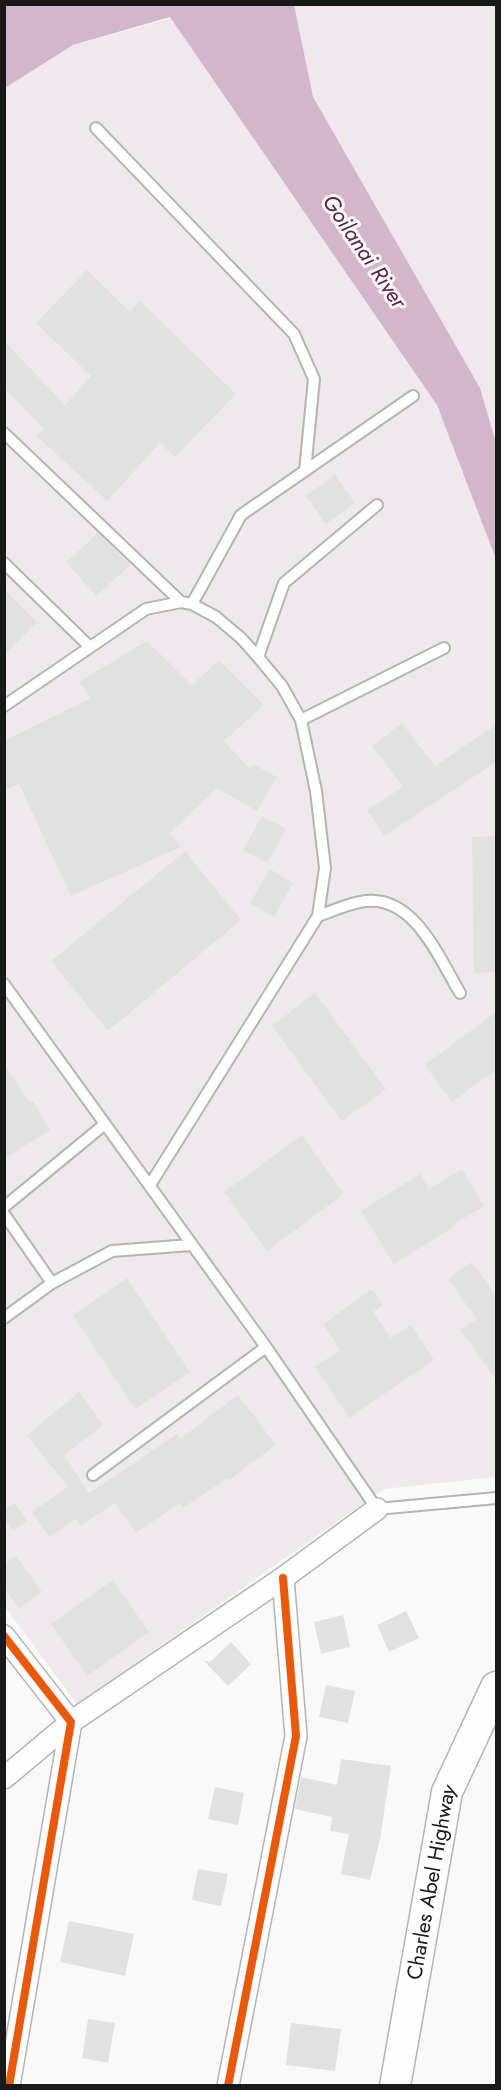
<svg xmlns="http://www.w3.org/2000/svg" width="501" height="2090" font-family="Jost,sans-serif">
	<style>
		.built { fill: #efe8ed }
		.water { fill: #d4b6cb }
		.building { fill: #e2e1e2 }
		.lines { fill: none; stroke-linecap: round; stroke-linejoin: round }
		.lane-casing { stroke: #b5b4b5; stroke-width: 14 }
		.street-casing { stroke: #b5b4b5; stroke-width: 24 }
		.secondary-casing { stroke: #b5b4b5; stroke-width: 33 }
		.lane { stroke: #fefefe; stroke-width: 10 }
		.street { stroke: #fefefe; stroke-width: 21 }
		.secondary { stroke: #fefefe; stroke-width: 30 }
		.cycleway-casing { stroke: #fbf8fa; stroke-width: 11 }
		.cycleway { stroke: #e8590c; stroke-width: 8 }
		.labels { text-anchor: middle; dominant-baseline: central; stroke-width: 6; stroke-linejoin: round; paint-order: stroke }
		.street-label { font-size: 21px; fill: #1a191a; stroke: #fbf8fa }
		.water-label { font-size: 22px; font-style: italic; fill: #57244c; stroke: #fbf8fa }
	</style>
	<rect width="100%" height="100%" fill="#faf9fa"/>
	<!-- built -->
	<path class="built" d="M219 5H496V1477L384 1489 77 1704 5 1607V88L73 45Z"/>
	<!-- water -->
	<path class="water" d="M5 4 294 5 313 97 480 388 496 443V559L437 405 170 17 73 45 5 88Z"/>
	<!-- building -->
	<path class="building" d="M87 270 130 312 140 301 236 394 175 457 160 443 107 501 37 436 44 429 4 388V341L65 405 91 376 36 323Z
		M335 475 355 503 326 524 306 496Z
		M98 533 130 565 96 596 66 562Z
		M4 589 37 622 4 655Z
		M147 641 192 685 219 660 264 705 224 741 250 769 253 764 277 777 257 811 217 788 170 833 181 847 71 896 19 784 4 790V741L91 698 79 682Z
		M402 723 435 766 496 725V762L384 836 367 810 403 787 372 746Z
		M262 816 286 829 267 863 243 850Z
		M496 836V972L474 973 472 837Z
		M185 851 241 920 108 1031 51 961Z
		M270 869 293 883 274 917 250 903Z
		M315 993 386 1089 342 1121 272 1026Z
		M496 1012V1070L452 1102 425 1065Z
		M4 1064 30 1103 33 1101 50 1130 4 1159Z
		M302 1135 344 1194 267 1251 224 1192Z
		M462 1169 484 1206 452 1225 453 1227 394 1264 361 1211 420 1174 429 1189Z
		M472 1262 496 1296V1380L461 1330 477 1319 448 1279Z
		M127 1278 190 1372 135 1409 73 1315Z
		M372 1289 383 1305 373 1312 391 1338 411 1325 434 1360 349 1418 315 1367 340 1350 323 1324Z
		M79 1392 103 1425 64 1455 89 1493 177 1434 180 1439 238 1395 276 1445 229 1480 227 1478 183 1508 180 1503 136 1533 115 1503 80 1526 76 1519 49 1537 32 1512 68 1487 27 1435Z
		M15 1503 27 1521 13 1530 4 1518V1510Z
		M16 1556 42 1592 19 1608 4 1588V1564Z
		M113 1580 149 1632 87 1676 51 1624Z
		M406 1611 419 1638 389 1652 377 1625Z
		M343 1615 350 1647 321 1654 314 1622Z
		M231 1642 251 1664 228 1686 203 1660 210 1662Z
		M326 1685 355 1691 348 1723 319 1717Z
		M341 1759 391 1766 380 1839 370 1880 341 1874 349 1834 330 1831 332 1817 295 1809 301 1777 337 1785Z
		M215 1787 244 1793 238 1825 208 1819Z
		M198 1869 228 1874 221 1906 192 1900Z
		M69 1921 134 1934 125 1976 60 1962Z
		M88 2019 115 2023 108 2063 82 2058Z
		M291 2023 341 2029 335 2071 286 2065Z"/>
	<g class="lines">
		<defs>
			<path id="lane" d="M96 128 294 334 314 379 305 471
				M4 433 181 602
				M4 563 90 647
				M192 604 241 515 413 396
				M258 657 284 583 377 505
				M4 706 146 609 181 602 192 604 216 617 241 638 258 657 282 686 301 720 316 791 325 868 318 916 150 1185
				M301 720 444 648
				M318 916C333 911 351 902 367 901 415 897 439 958 460 993
				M4 984 266 1347 377 1509 496 1498
				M4 1207 105 1124
				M4 1214 52 1283
				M4 1318 52 1283 112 1251 191 1245
				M93 1475 266 1347"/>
			<path id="street" d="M4 1636 71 1722 9 2086
				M4 1778 71 1722 283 1578 377 1509
				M228 2086 296 1736 283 1578"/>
			<g id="secondary">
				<path id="s1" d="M395 2086 447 1792 496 1687"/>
			</g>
		</defs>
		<!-- lane casing -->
		<use href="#lane" class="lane-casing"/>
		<!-- street casing -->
		<use href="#street" class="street-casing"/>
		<!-- secondary casing -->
		<use href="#secondary" class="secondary-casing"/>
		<!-- lane -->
		<use href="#lane" class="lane"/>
		<!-- street -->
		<use href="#street" class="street"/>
		<!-- secondary -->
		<use href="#secondary" class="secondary"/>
		<defs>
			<path id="cycleway" d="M4 1636 71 1722 9 2086
				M228 2086 296 1736 283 1578"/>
		</defs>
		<!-- cycleway casing -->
		<use href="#cycleway" class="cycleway-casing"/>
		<!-- cycleway -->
		<use href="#cycleway" class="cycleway"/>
	</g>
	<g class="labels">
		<!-- street labels -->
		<g class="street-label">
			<text stroke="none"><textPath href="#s1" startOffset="207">Charles Abel Highway</textPath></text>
		</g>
		<!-- water labels -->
		<g class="water-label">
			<text transform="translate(365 251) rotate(56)">Goilanai River</text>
		</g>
	</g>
	<!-- border -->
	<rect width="501" height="2090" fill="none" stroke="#1a191a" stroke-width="12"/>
</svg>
